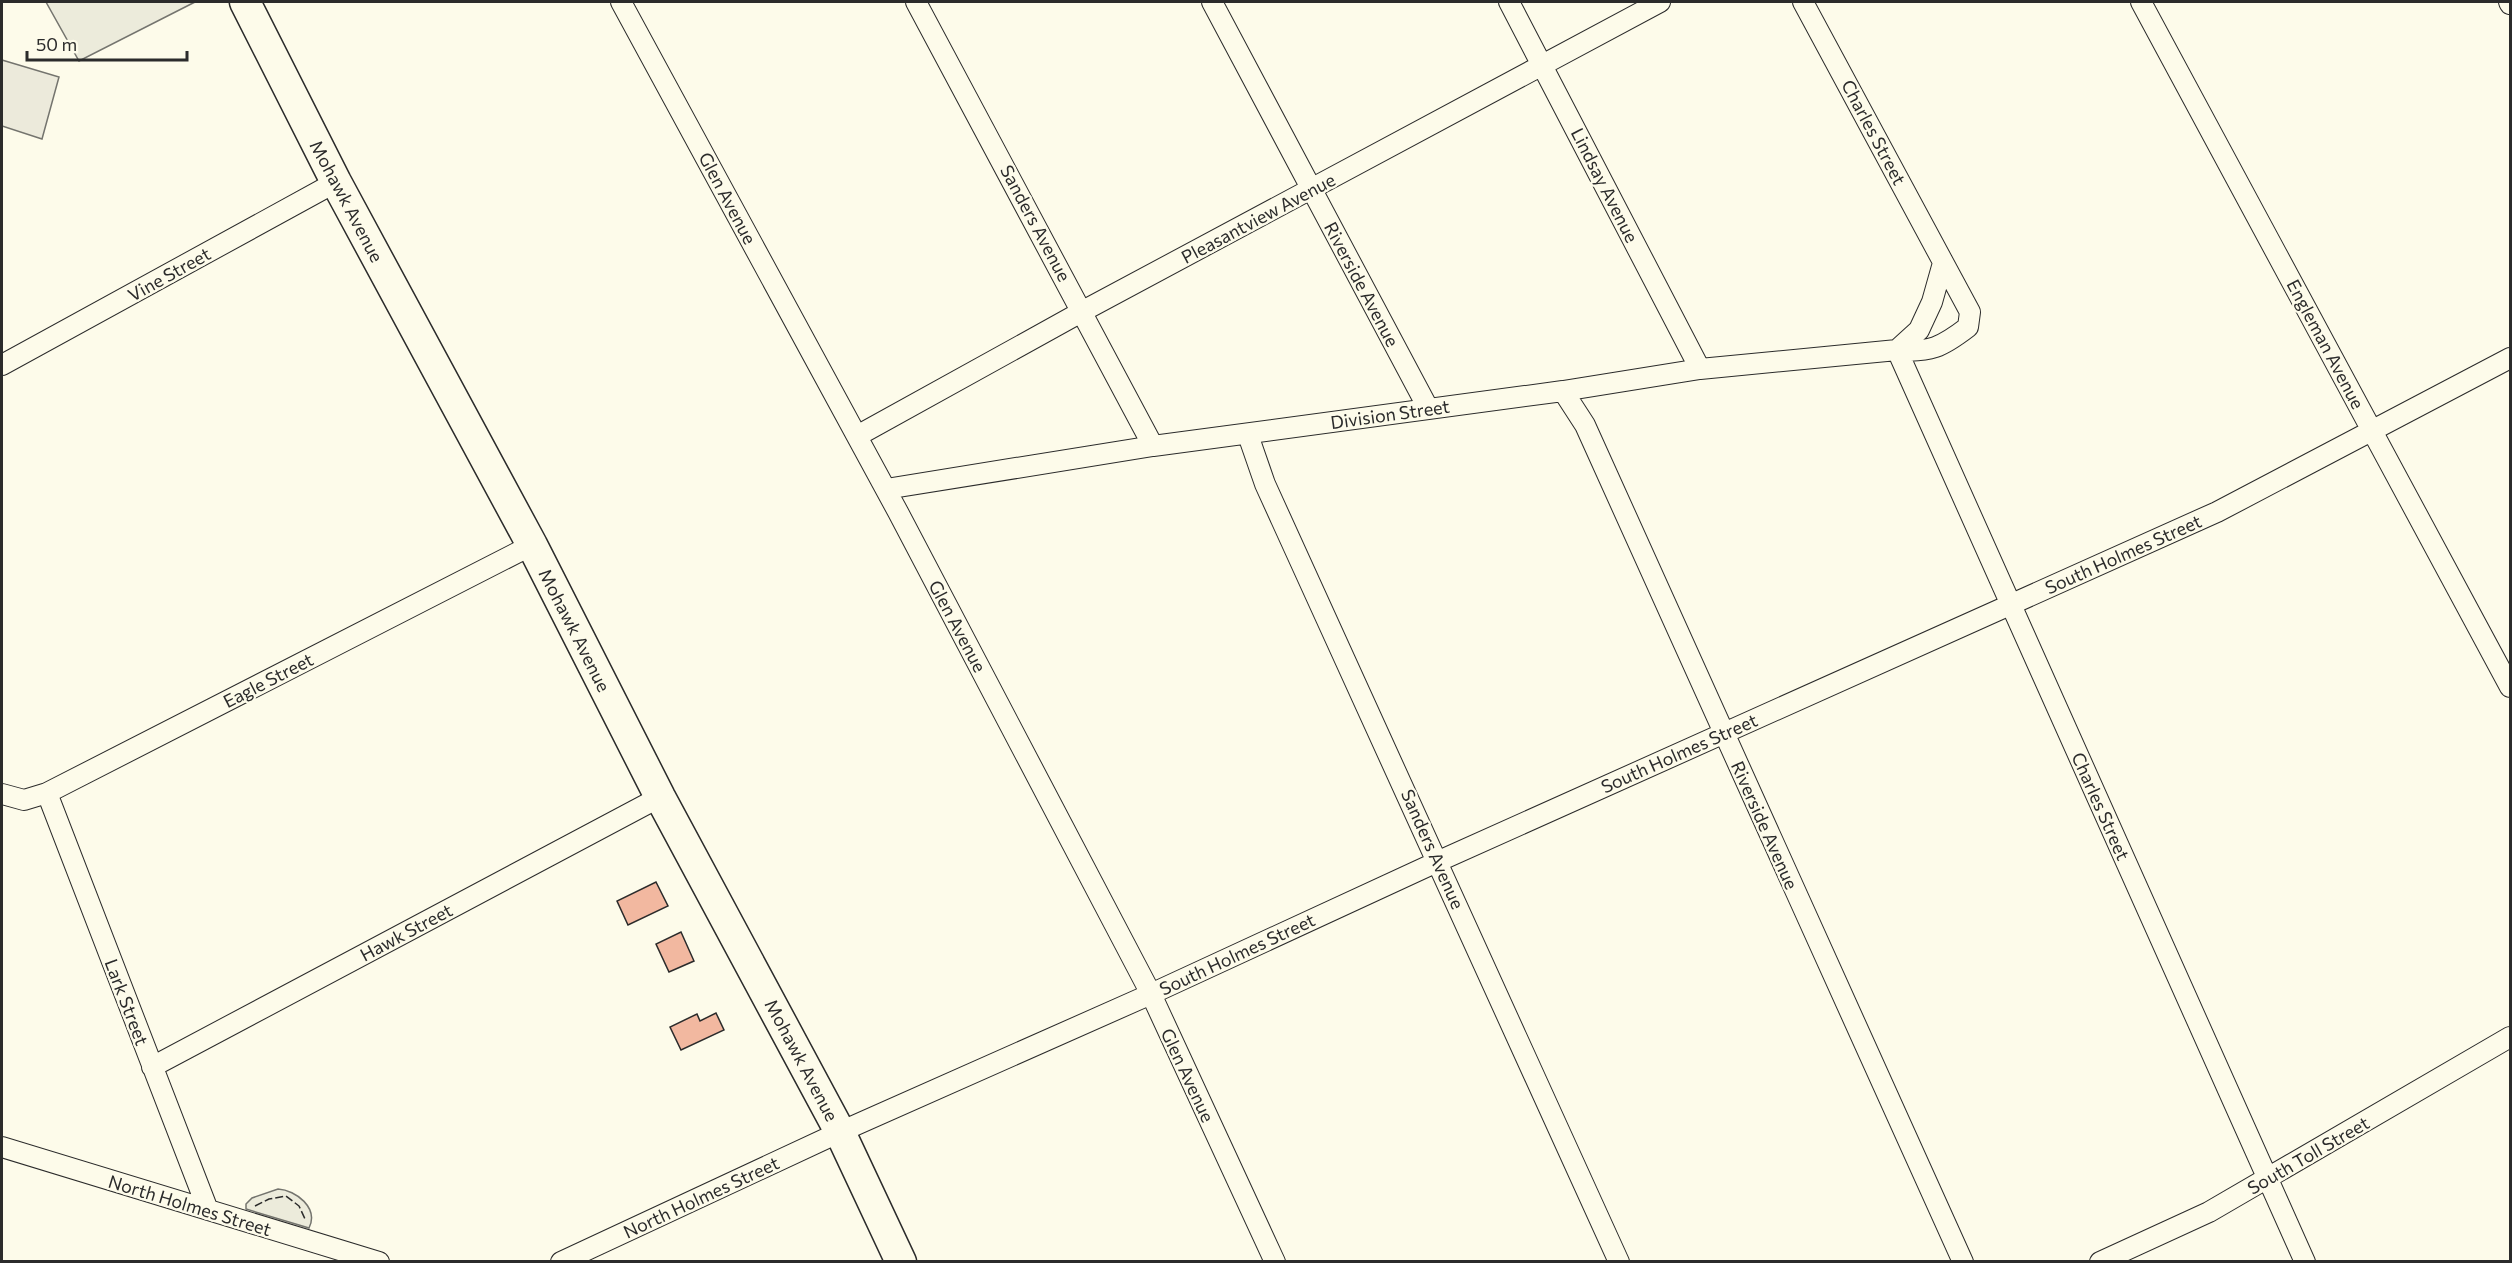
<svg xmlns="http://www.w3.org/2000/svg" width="2512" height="1263" font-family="Commissioner,sans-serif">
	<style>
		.green { fill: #ecebdb; stroke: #74746e; stroke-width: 1.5 }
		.parking { fill: #eceadb; stroke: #74746e; stroke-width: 1.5 }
		.building { fill: #f2b8a0; stroke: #2b2b2b; stroke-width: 1.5 }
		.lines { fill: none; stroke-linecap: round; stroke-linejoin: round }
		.street-casing { stroke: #2b2b2b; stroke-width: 22 }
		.primary-casing { stroke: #2b2b2b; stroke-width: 33 }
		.street { stroke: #fdfbea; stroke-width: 20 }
		.primary { stroke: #fdfbea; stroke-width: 30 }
		.fence { stroke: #2b2b2b; stroke-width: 1.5; stroke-dasharray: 8 3; stroke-linecap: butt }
		.labels { text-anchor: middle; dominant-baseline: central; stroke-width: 4.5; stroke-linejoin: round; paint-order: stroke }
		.street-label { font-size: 18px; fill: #2b2b2b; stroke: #fdfbea }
	</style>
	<rect width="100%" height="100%" fill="#fdfbea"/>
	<!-- green -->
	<path class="green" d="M46 2H195L79 61Z
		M278 1189C296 1190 319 1208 309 1228L246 1209V1204L252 1198Z"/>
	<!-- parking -->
	<path class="parking" d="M2 60 59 77 42 139 2 126Z"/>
	<!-- building -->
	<path class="building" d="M656 882 668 906 628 925 617 901Z
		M681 932 694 961 669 972 656 944Z
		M716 1013 724 1030 681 1050 670 1027 697 1014 700 1021Z"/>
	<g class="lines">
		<defs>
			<path id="street" d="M621 2 898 512 1151 994 1275 1262
				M916 2 1153 446
				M1212 2 1428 408
				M1509 2 1700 369
				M2141 2 2510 687
				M2509 2 2510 4
				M1897 350 2305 1262
				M1897 350 1919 330 1932 302 1943 263
				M2 365 336 182
				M1563 391 1585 425 1963 1262
				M1248 435 1265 484 1619 1262
				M857 436 1083 311 1660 2
				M886 489 1153 446 1563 391 1700 369 1897 350C1930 353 1942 347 1968 327L1970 312 1803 2
				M47 793 208 1210
				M2 794 24 800 47 793 532 545
				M152 1067 660 797
				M2 1147 379 1262
				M561 1262 840 1132 1151 994 1439 861 2217 512 2510 358
				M2100 1262 2209 1212 2510 1037"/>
			<path id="primary" d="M245 2 336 182 532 545 660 797 840 1132 901 1262"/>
		</defs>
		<!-- street casing -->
		<use href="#street" class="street-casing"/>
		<!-- primary casing -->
		<use href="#primary" class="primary-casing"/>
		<!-- street -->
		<use href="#street" class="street"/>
		<!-- primary -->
		<use href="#primary" class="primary"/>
		<!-- fence -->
		<path class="fence" d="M255 1206 269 1199 286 1196 299 1206 305 1219"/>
	</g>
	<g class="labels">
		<!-- street labels -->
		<g class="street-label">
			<text transform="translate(1874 132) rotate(62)">Charles Street</text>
			<text transform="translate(1605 185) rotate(63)">Lindsay Avenue</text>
			<text transform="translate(728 198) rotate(62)">Glen Avenue</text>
			<text transform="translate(347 201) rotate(62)">Mohawk Avenue</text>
			<text transform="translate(1258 218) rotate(-28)">Pleasantview Avenue</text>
			<text transform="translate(1036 223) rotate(62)">Sanders Avenue</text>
			<text transform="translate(169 274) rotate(-29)">Vine Street</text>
			<text transform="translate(1362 284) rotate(62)">Riverside Avenue</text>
			<text transform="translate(2326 344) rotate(62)">Engleman Avenue</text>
			<text transform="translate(1390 414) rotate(-8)">Division Street</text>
			<text transform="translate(2123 554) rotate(-24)">South Holmes Street</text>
			<text transform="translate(958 626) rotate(62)">Glen Avenue</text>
			<text transform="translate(575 630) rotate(63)">Mohawk Avenue</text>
			<text transform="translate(268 680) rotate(-27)">Eagle Street</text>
			<text transform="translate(1679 753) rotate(-24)">South Holmes Street</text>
			<text transform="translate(2101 806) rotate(66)">Charles Street</text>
			<text transform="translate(1765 825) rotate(66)">Riverside Avenue</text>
			<text transform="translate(1433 849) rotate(66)">Sanders Avenue</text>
			<text transform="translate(406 932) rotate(-28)">Hawk Street</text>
			<text transform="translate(1237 954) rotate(-25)">South Holmes Street</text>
			<text transform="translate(127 1002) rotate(69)">Lark Street</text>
			<text transform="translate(802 1060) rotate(62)">Mohawk Avenue</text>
			<text transform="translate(1188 1075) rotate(65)">Glen Avenue</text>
			<text transform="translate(2308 1155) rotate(-30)">South Toll Street</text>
			<text transform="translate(701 1197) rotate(-25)">North Holmes Street</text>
			<text transform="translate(190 1205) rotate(17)">North Holmes Street</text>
		</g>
	</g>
	<!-- border -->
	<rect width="2512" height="1263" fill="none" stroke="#2b2b2b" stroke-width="6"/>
	<!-- scale -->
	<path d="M27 51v9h160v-9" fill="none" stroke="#2b2b2b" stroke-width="3"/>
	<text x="36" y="51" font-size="18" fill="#2b2b2b" stroke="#fdfbea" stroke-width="4.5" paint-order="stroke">50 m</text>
</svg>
